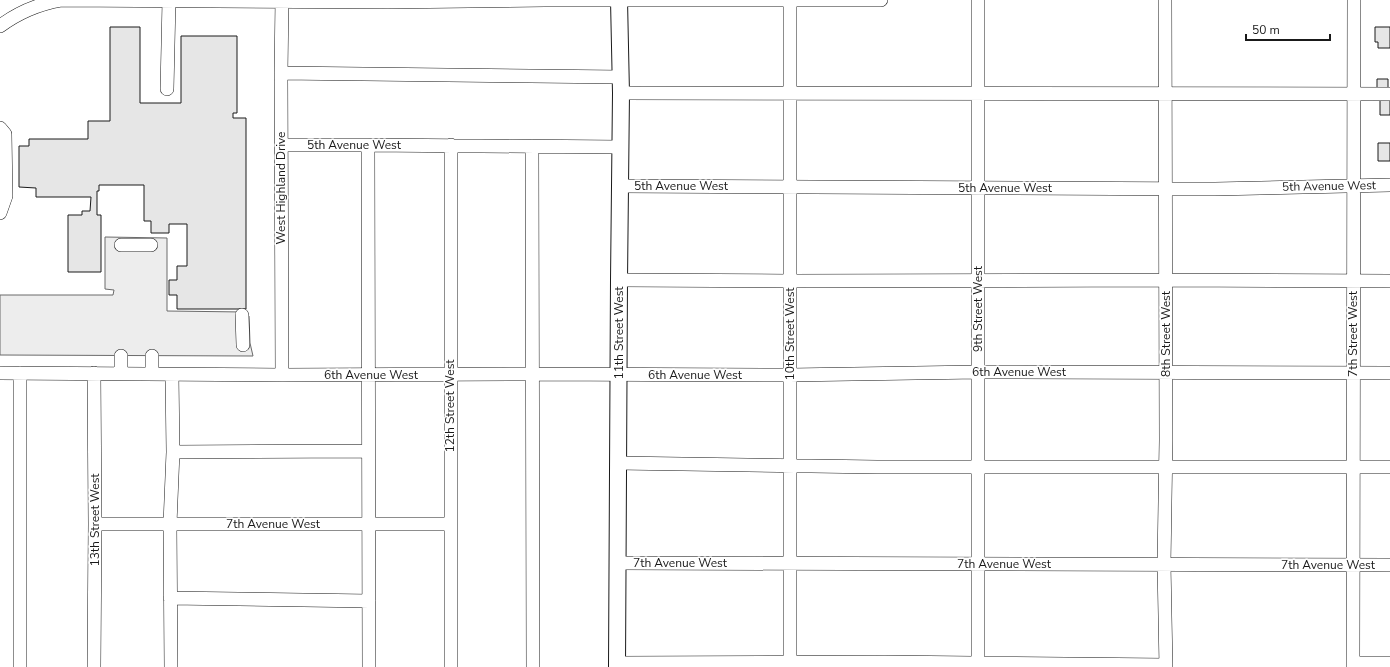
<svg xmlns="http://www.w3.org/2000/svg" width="1390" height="667" font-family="'Nunito Sans',sans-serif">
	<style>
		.built { fill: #ededed; stroke: #6a6a6a }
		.building { fill: #e6e6e6; stroke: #1a1a1a }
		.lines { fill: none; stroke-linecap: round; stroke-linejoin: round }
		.minor-casing { stroke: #1a1a1a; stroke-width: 14 }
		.major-casing { stroke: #1a1a1a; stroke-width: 18 }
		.minor { stroke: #fff; stroke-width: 13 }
		.major { stroke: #fff; stroke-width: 16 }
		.labels { text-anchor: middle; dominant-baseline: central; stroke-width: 3; stroke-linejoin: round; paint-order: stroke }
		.street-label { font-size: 12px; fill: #1a1a1a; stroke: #fff }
	</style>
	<rect width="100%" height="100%" fill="#fff"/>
	<!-- built -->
	<path class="built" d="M105 237 167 238V311L244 312 249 316 250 343 253 356 0 355V295H113L114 290 105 289Z"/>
	<!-- building -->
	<path class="building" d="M110 27H140V103H181V36H237V113H233V118H246V309H177V295H169V280H177V266H187V224H169V233H151V221H144V185H99V191H97V215H101V272H68V215H82V211H90L91 197H36V188L19 187V146H29V139H88V121H110Z
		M1375 27H1390V48H1378V42H1375Z
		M1377 79H1388V88H1377Z
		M1380 100H1390V115H1380Z
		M1378 143H1390V161H1378Z"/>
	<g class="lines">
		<defs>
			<path id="minor" d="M1165 0 1166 440 1164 564 1166 667
				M0 26C19 12 38 4 61 0L388 2 545 0H881
				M281 73 621 77
				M167 89 169 1
				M621 93 1390 94
				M0 128 5 134 6 196 0 213
				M281 145H368L620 147
				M368 145 369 667
				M451 145V667
				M532 146 533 667
				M620 186 1215 189 1390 185
				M121 245H151
				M619 280 790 281 1166 280 1390 281
				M242 315 243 345
				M0 373 282 375 533 374 790 375 978 372 1390 373
				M20 373V667
				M121 374V356
				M152 374V356
				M282 375 281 73 282 0
				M173 452 368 451
				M618 463 877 467H1390
				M95 524H450
				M618 563 1390 565
				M170 598 369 601
				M617 663 885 662 1166 665
				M1353 663H1390
				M94 667 95 524 94 373
				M171 667 170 524 173 452 172 375
				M790 667V0
				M978 667V0
				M1353 667 1354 0"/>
			<path id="major" d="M617 667 619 280 621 93 619 0"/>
		</defs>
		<!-- minor casing -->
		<use href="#minor" class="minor-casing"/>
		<!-- major casing -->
		<use href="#major" class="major-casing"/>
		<!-- minor -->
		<use href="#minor" class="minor"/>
		<!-- major -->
		<use href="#major" class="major"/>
	</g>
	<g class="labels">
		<!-- street labels -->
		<g class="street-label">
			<text x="354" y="145">5th Avenue West</text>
			<text x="681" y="186">5th Avenue West</text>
			<text transform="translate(1329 186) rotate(-1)">5th Avenue West</text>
			<text transform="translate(281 188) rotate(-90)">West Highland Drive</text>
			<text x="1005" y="188">5th Avenue West</text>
			<text transform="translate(978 309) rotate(-90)">9th Street West</text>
			<text transform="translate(619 333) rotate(-90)">11th Street West</text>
			<text transform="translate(790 334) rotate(-90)">10th Street West</text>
			<text transform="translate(1166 334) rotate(-90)">8th Street West</text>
			<text transform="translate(1353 334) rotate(-90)">7th Street West</text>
			<text x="1019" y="372">6th Avenue West</text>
			<text x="371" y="375">6th Avenue West</text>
			<text x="695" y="375">6th Avenue West</text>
			<text transform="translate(450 406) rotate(-90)">12th Street West</text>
			<text transform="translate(95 520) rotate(-90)">13th Street West</text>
			<text x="273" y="524">7th Avenue West</text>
			<text x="680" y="563">7th Avenue West</text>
			<text x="1004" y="564">7th Avenue West</text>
			<text x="1328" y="565">7th Avenue West</text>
		</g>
	</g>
	<!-- scale -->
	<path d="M1246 34v6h84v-6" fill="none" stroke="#1a1a1a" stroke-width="2"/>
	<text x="1252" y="34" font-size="12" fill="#1a1a1a" stroke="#ffffff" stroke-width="3" paint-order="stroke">50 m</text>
</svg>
